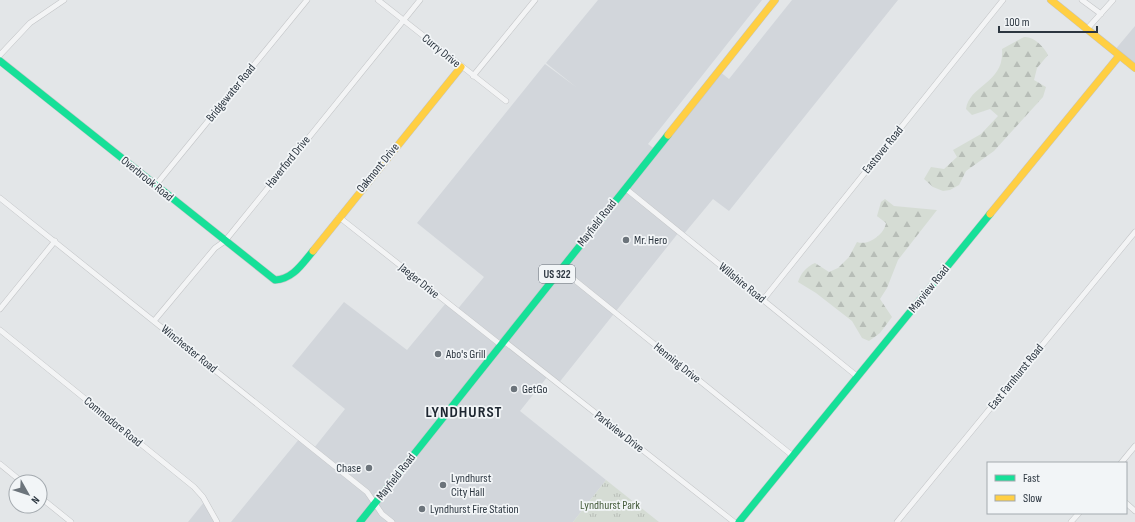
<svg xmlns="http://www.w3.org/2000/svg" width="1135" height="522" font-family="'Sofia Sans Condensed',sans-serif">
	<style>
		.built { fill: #d2d6db }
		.forest { fill: url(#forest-firs) }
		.park { fill: url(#park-tufts) }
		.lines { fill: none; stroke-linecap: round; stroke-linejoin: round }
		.street-casing { stroke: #c2c4c6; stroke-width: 6 }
		.fast-casing { stroke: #c2c4c6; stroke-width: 8 }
		.slow-casing { stroke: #c2c4c6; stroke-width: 8 }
		.street { stroke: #f3f4f5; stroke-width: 5 }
		.fast { stroke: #16e098; stroke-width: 7 }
		.slow { stroke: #ffcf43; stroke-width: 7 }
		.poi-dot { fill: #6c747b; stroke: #f2f5f7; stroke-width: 1.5 }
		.labels { text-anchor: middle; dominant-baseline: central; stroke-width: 3.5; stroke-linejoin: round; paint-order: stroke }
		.shield { fill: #f2f5f7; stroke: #676f77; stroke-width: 1 }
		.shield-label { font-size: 11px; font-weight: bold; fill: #2c3640 }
		.street-label { font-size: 12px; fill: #2c3640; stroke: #f2f5f7 }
		.poi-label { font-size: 12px; fill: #2c3640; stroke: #f2f5f7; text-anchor: start }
		.park-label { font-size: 12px; fill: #445b3a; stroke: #f2f5f7 }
		.district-label { font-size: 16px; font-weight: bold; letter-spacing: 1px; fill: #1e2731; stroke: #f2f5f7 }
	</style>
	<defs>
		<pattern id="forest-firs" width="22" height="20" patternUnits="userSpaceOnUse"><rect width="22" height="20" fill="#d5dcd4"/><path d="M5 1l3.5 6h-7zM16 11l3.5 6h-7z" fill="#b7bdb7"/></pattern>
		<pattern id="park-tufts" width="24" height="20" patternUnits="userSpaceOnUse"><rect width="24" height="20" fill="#d5dcd4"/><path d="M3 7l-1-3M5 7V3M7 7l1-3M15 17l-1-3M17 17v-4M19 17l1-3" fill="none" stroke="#b7bdb7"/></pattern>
	</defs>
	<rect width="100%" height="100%" fill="#e3e6e8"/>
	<!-- built -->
	<path class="built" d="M598 0H762L648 144 656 150 719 71 729 79 792 0H898L729 211 713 199 683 235 679 232 558 384 548 376 520 411 606 480 573 522H231L300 438 314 448 345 409 292 366 344 302 407 350 446 303 456 311 484 277 417 223 545 64 576 87 546 63Z
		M1135 26V68L1114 51Z
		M205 501 217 522H188Z"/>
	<!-- forest -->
	<path class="forest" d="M1024 37C1034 36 1044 47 1048 55L1037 68 1034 80 1046 87 1043 97 994 151 966 171 959 185 950 190 943 191 933 187 924 179 931 167 944 169 957 157 953 150 981 134 998 116 990 109 972 115 966 109C969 85 1005 83 1002 49Z
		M885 199 894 206 937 210 898 260 887 288 880 299 892 317 880 333 869 341 862 338 852 321 816 293 798 282C801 273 806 267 815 263L829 272 838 268 849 257 857 242C868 246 884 235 886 223L877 216 881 202Z"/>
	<!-- park -->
	<path class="park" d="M606 480 659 522H573Z"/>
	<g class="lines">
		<defs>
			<path id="street" d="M378 0 506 101
				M1082 0 1101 14
				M1087 29 1113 0
				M0 55 30 23 64 0
				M473 76 535 0
				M155 186 307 0
				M625 188 858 377
				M0 198 367 492 382 514 392 522
				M339 217 501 345
				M561 269 793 456
				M763 300 1003 0
				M0 309 55 241
				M154 321 215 248 225 241 420 0
				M0 330 194 487 203 497 217 522
				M504 341 734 522
				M1121 463 1135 446
				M0 464 22 482
				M40 497 71 522
				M1126 503 1135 511
				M897 522 1135 232
				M1071 522 1079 513"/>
			<path id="fast" d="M0 61 275 280C293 279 302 264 313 251
				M360 522 668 135
				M739 522 990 214"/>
			<path id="slow" d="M1051 0 1135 68
				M668 135 775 0
				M990 214 1119 56
				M313 251 461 67"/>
		</defs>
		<!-- street casing -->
		<use href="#street" class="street-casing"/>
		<!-- fast casing -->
		<use href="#fast" class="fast-casing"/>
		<!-- slow casing -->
		<use href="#slow" class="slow-casing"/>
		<!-- street -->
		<use href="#street" class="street"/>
		<!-- fast -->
		<use href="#fast" class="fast"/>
		<!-- slow -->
		<use href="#slow" class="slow"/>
	</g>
	<!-- markers -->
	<g class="poi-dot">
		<circle cx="626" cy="240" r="4"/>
		<circle cx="438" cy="354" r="4"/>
		<circle cx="514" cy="389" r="4"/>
		<circle cx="369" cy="468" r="4"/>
		<circle cx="443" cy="485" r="4"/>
		<circle cx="422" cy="509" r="4"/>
	</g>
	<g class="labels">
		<!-- shield labels -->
		<rect class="shield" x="539" y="265" width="36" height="18" rx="3"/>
		<g class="shield-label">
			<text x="557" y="274">US 322</text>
		</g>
		<!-- street labels -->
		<g class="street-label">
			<text transform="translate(441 51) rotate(39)">Curry Drive</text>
			<text transform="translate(231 93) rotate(-51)">Bridgewater Road</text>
			<text transform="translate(883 150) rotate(-51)">Eastover Road</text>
			<text transform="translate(288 162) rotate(-51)">Haverford Drive</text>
			<text transform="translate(378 168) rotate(-51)">Oakmont Drive</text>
			<text transform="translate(147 179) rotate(39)">Overbrook Road</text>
			<text transform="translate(597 223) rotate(-52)">Mayfield Road</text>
			<text transform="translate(419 281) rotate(39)">Jaeger Drive</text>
			<text transform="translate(742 283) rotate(39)">Willshire Road</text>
			<text transform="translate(929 289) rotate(-51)">Mayview Road</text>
			<text transform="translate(189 349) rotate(39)">Winchester Road</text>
			<text transform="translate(677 363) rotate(39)">Henning Drive</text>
			<text transform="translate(1016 377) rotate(-51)">East Farnhurst Road</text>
			<text transform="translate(113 422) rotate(39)">Commodore Road</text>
			<text transform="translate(619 432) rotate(38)">Parkview Drive</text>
			<text transform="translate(396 477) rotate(-52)">Mayfield Road</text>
		</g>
		<!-- poi labels -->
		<g class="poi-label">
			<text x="634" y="240">Mr. Hero</text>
			<text x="446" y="354">Abo's Grill</text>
			<text x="522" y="389">GetGo</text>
			<text x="361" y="468" text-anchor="end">Chase</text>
			<text x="451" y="478">Lyndhurst<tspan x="451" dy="14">City Hall</tspan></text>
			<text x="430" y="509">Lyndhurst Fire Station</text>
		</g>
		<!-- park labels -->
		<g class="park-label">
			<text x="610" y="505">Lyndhurst Park</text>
		</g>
		<!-- district labels -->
		<g class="district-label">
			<text x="464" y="412">LYNDHURST</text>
		</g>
	</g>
	<!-- legend -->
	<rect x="987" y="462" width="140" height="52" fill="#f2f5f7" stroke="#a3a9ae"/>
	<rect x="995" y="475" width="20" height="6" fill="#16e098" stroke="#a3a9ae"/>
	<text x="1023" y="482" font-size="12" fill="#2c3640">Fast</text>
	<rect x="995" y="495" width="20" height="6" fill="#ffcf43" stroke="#a3a9ae"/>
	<text x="1023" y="502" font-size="12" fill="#2c3640">Slow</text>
	<!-- north arrow -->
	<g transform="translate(28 494) rotate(129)"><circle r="19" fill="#f2f5f7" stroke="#a3a9ae"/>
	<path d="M0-3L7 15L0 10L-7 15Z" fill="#6c747b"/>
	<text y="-6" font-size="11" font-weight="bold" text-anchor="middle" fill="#2c3640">N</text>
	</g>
	<!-- scale -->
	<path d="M999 26v6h98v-6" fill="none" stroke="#2c3640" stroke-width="2"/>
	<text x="1005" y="26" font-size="12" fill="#2c3640" stroke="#f2f5f7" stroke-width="3" paint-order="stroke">100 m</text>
</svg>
